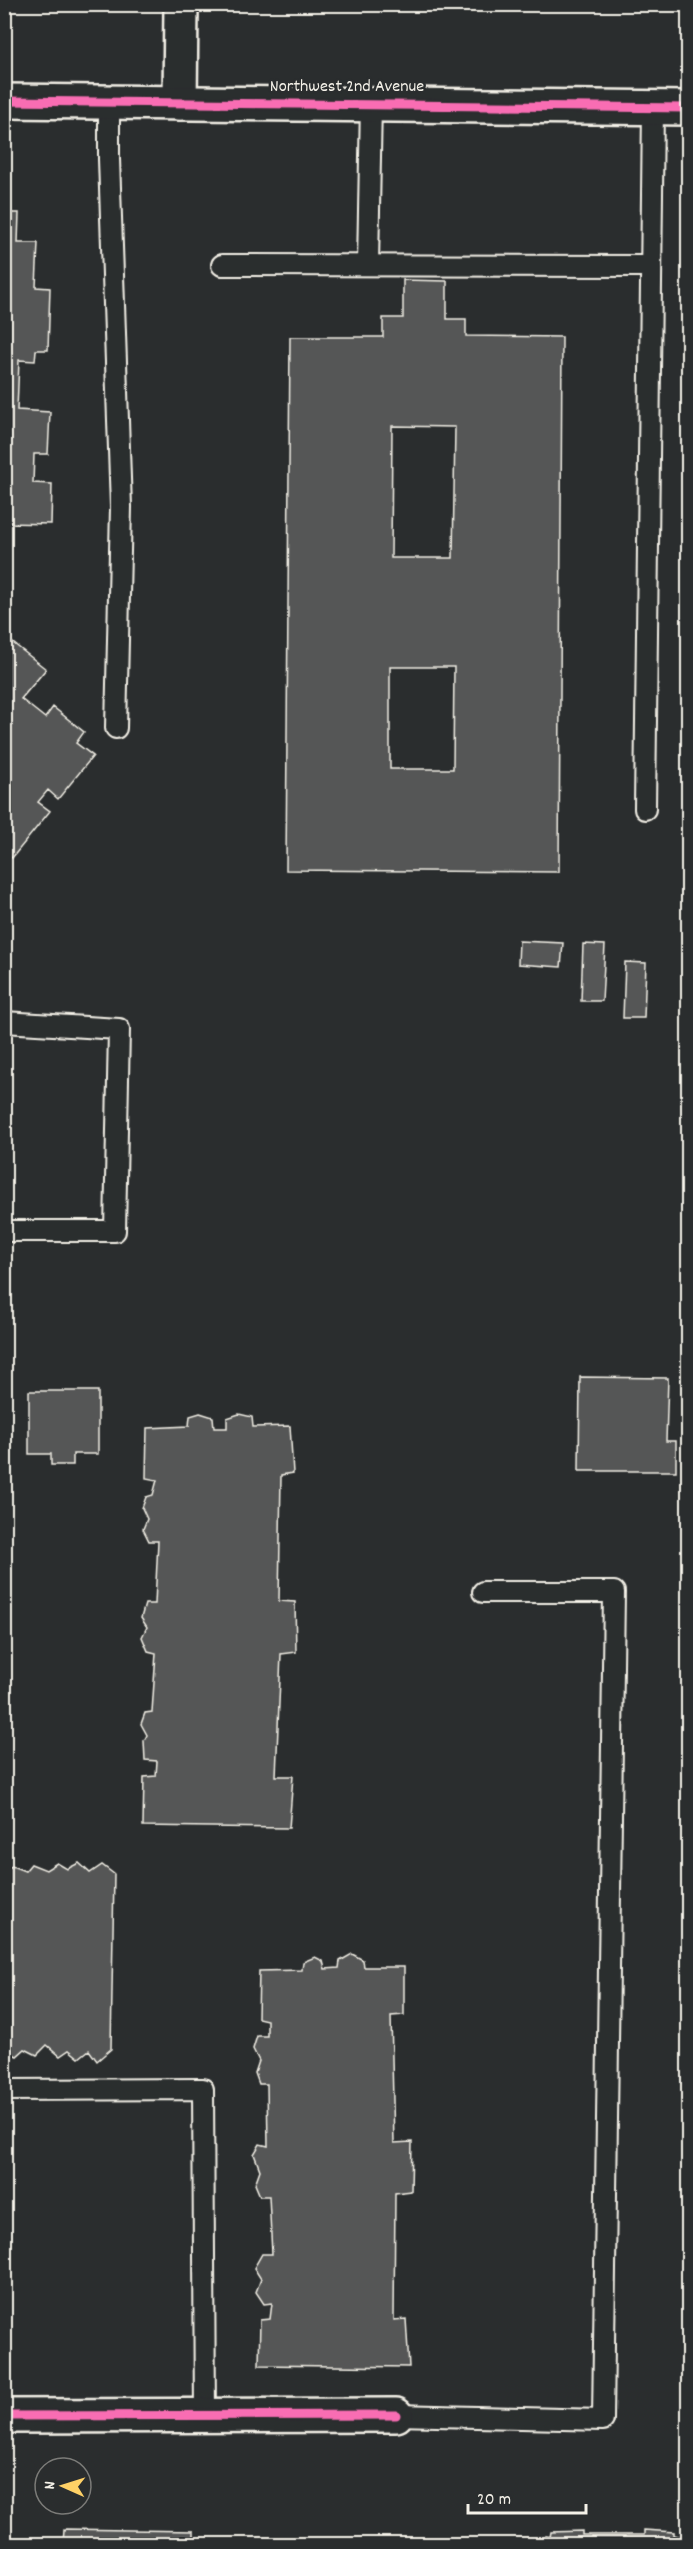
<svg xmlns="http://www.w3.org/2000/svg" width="693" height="2549" font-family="Dekko,sans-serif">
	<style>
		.building { fill: #555756; stroke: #f4f1e8; stroke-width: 1.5; fill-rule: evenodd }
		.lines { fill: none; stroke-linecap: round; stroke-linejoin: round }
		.lane-casing { stroke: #f4f1e8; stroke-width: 24 }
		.street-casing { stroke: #f4f1e8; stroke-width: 38 }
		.secondary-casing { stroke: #f4f1e8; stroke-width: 38 }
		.lane { stroke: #2a2d2e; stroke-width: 20 }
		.street { stroke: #2a2d2e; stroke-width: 33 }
		.secondary { stroke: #2a2d2e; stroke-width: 33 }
		.cycleway-casing { stroke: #2a2d2e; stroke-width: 13 }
		.cycleway { stroke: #f96db3; stroke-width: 9 }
		.labels { text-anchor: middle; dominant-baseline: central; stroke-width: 5; stroke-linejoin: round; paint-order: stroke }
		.street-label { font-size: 18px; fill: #f4f1e8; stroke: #2a2d2e }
	</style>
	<rect width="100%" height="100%" fill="#2a2d2e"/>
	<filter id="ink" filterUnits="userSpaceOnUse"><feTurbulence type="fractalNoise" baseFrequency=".0167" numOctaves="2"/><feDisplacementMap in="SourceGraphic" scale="12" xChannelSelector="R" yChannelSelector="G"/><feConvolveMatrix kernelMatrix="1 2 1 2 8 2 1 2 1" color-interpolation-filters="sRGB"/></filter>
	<g filter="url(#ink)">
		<!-- building -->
		<path class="building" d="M4 213H19L18 243H38L36 287 50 288 48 350H36L35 361 19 360 17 410 50 412 48 454H34L33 483 52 484 51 524 4 523Z
			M403 280 447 281V319H466V336L562 337 559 872 286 870 290 337H383V318H403ZM392 426 455 427 453 558H391ZM390 667H454L453 769H390Z
			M4 636 46 669 21 699 45 718 53 707 84 732 76 743 93 756 58 799 48 790 38 802 50 811 12 858 4 852Z
			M519 941 563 943 561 967 518 964Z
			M583 944 605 945 602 1001H581Z
			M625 962 646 963 644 1018H623Z
			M580 1377 668 1378 666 1441H676V1471H579Z
			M29 1391H98V1454H73V1465H51V1454H29Z
			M200 1413 213 1417 214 1428H227V1418L239 1414 252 1417 253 1427 290 1426 293 1473 281 1475 279 1601 295 1602 296 1652 281 1654 276 1776H293L289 1828 143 1826 144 1777 156 1776 157 1761 145 1760 144 1741 147 1735 141 1724 145 1713 152 1712 156 1653 148 1651 142 1637 147 1627 141 1618 145 1604H155L158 1541H149L143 1529 147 1519 142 1508 146 1497 153 1495 157 1480 146 1478 147 1428 189 1426 190 1416Z
			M57 1863 67 1869 79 1863 90 1873 102 1865 114 1874 111 2049 97 2061 89 2050 79 2058 69 2050 60 2056 47 2045 37 2055 25 2049 17 2056 4 2050V1870L12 1866 25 1871 31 1864 46 1870Z
			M352 1954 363 1960 364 1967H404V2015L391 2016 394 2143 412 2142 411 2191 395 2193 394 2320 406 2319 409 2367 259 2365 260 2320 270 2319 272 2303 264 2304 256 2292 261 2279 254 2268 262 2254H272L269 2196H260L255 2184 260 2170 254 2154 260 2144 268 2146 267 2084H259L255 2073 259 2061 253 2049 257 2036H267V2020L258 2018 259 1971 302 1970 303 1962 315 1957 323 1961 325 1969 339 1968 340 1961Z
			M64 2529 193 2531V2544H63Z
			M644 2530 674 2532V2535L679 2536V2544H546V2536L550 2537 551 2532 582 2531V2535H644Z"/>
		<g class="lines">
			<defs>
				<path id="lane" d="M109 102V159L121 507 116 728
					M222 265 651 266
					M368 265 371 103
					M645 809 653 107
					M4 1022 119 1029 115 1231H4
					M4 2090 203 2089 205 2416
					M396 2415 603 2420 614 1592H483"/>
				<path id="street" d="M180 103 181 4
					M4 2416 396 2415"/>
				<path id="secondary" d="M4 101 688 108"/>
			</defs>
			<!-- lane casing -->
			<use href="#lane" class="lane-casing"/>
			<!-- street casing -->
			<use href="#street" class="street-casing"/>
			<!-- secondary casing -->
			<use href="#secondary" class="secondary-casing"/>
			<!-- lane -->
			<use href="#lane" class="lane"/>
			<!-- street -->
			<use href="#street" class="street"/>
			<!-- secondary -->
			<use href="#secondary" class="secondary"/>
			<defs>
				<path id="cycleway" d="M4 101 688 108
					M4 2416 396 2415"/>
			</defs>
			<!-- cycleway casing -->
			<use href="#cycleway" class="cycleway-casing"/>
			<!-- cycleway -->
			<use href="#cycleway" class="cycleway"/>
		</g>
	</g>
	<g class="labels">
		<!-- street labels -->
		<g class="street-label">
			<text x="347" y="87">Northwest 2nd Avenue</text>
		</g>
	</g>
	<!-- margin -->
	<rect width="693" height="2549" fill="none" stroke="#2a2d2e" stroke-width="24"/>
	<rect x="12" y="12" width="669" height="2525" fill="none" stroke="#f4f1e8" stroke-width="2" filter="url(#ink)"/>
	<!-- north arrow -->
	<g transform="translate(63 2486) rotate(273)"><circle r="28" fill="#2a2d2e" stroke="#7b7b78" stroke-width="1.5"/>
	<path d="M0-4.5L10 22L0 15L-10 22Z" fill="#ffd166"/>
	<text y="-9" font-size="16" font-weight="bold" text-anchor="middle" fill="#f4f1e8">N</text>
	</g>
	<!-- scale -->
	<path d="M468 2504v9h118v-9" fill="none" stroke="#f4f1e8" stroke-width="3"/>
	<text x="477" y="2504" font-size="18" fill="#f4f1e8" stroke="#2a2d2e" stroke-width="4.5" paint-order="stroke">20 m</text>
</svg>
